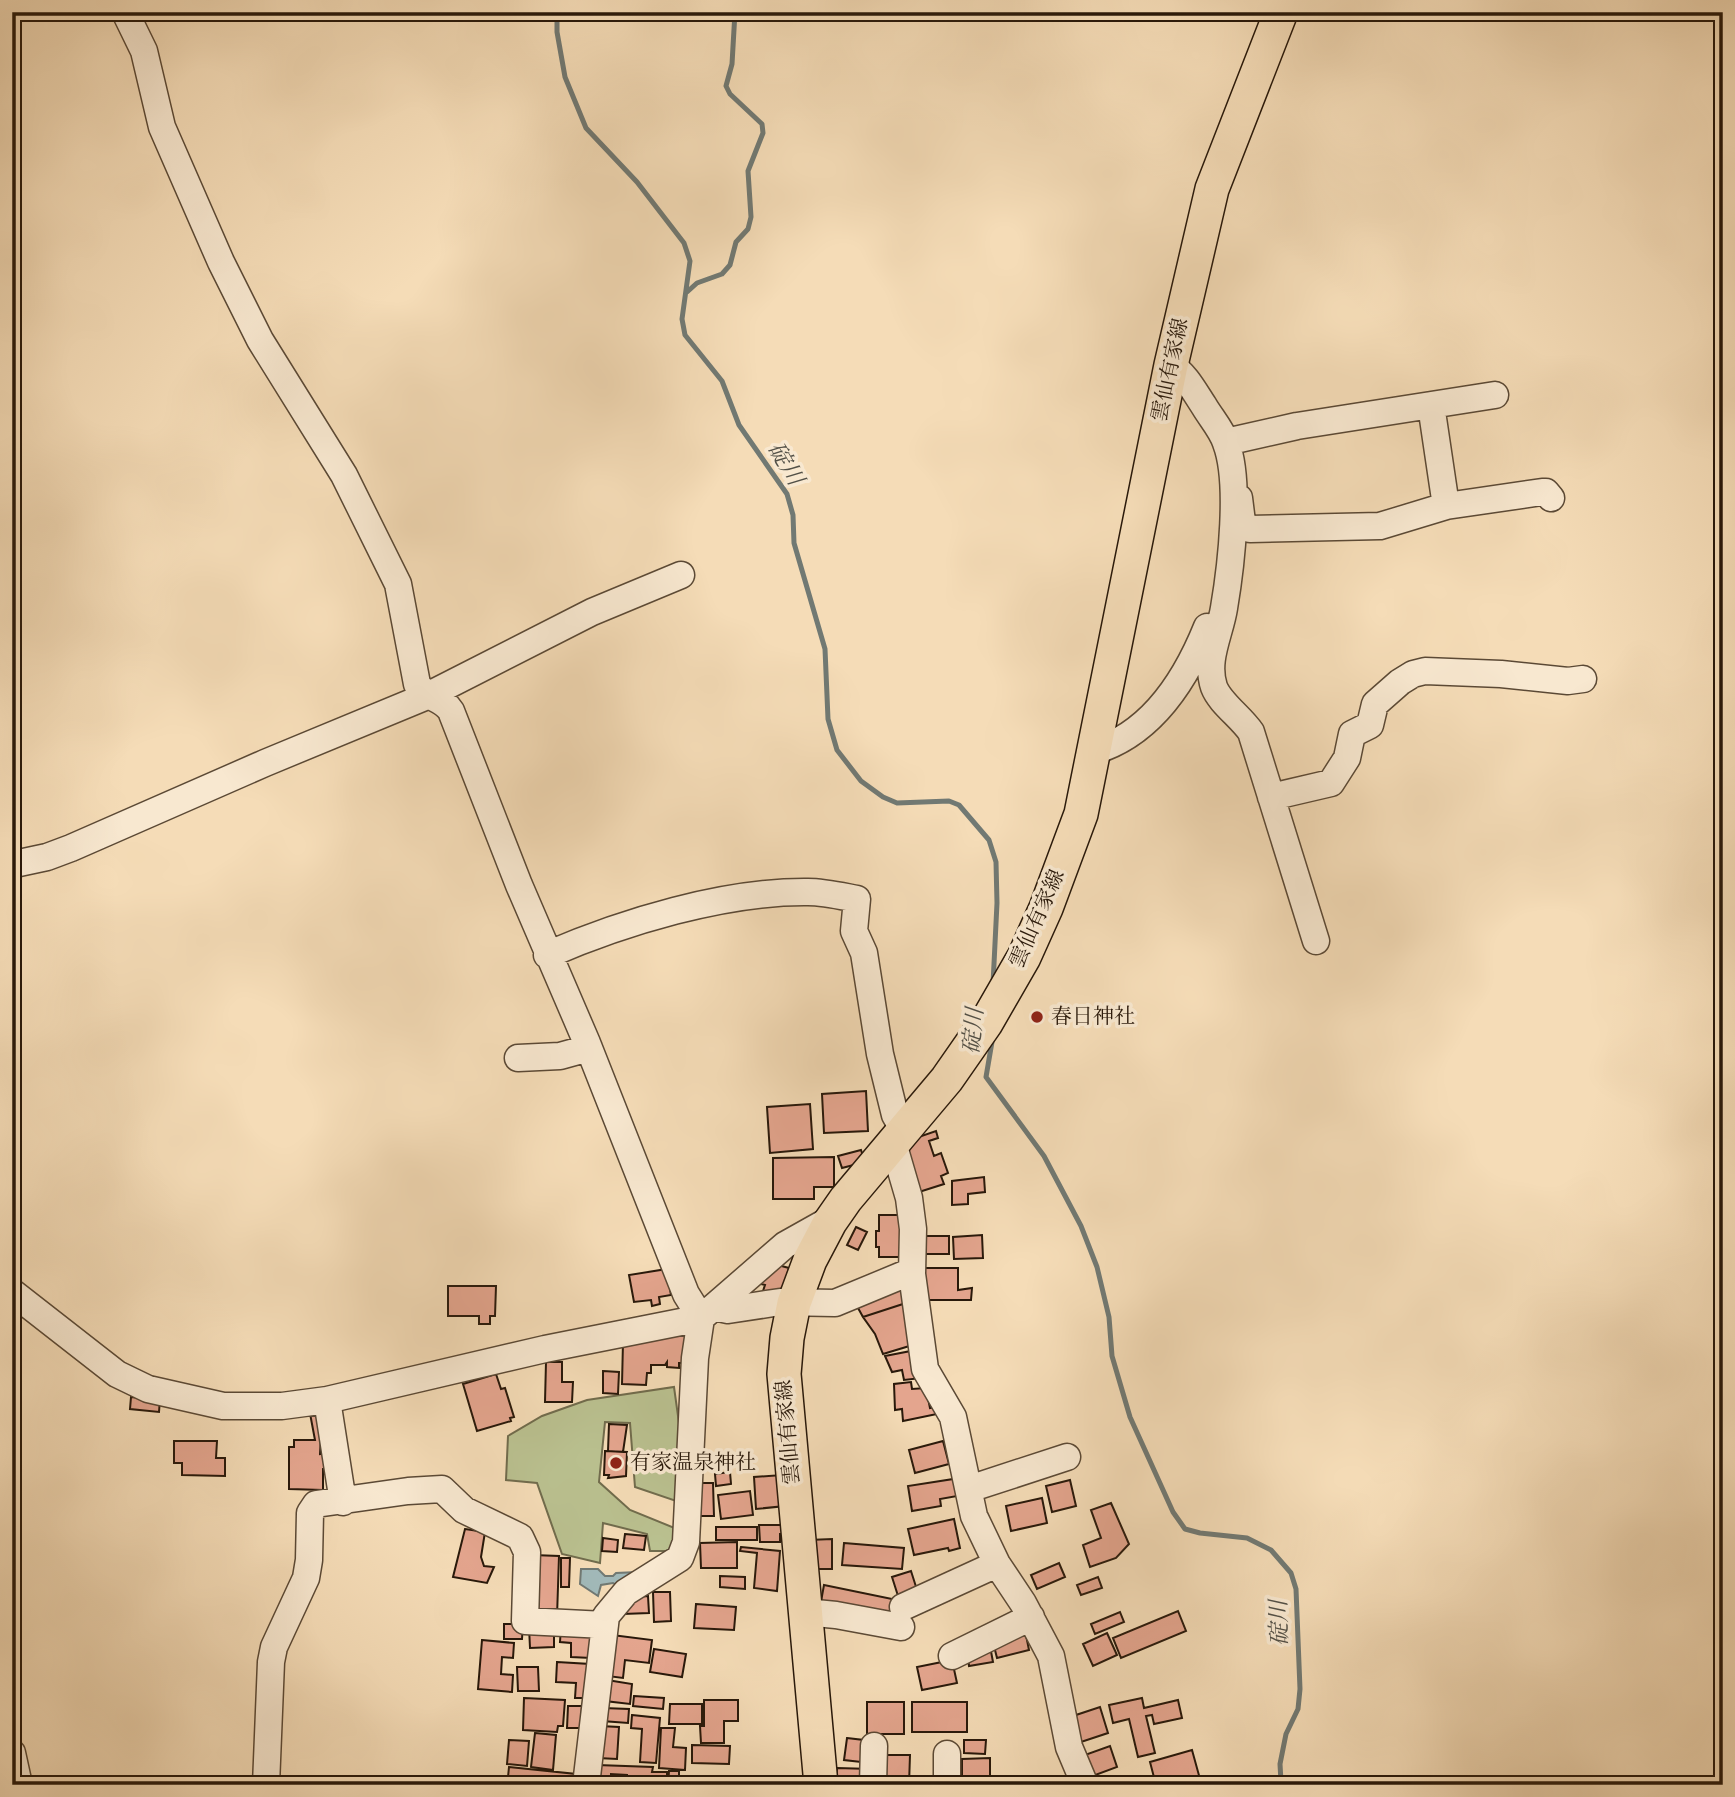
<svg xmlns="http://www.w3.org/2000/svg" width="1735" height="1797" font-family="'Old Standard TT','Noto Serif JP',serif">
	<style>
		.green { fill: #bac190; stroke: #716c4d; stroke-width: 2 }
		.water { fill: #a1b9b9; stroke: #717973; stroke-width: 2 }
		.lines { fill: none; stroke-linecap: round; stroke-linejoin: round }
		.stream { stroke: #717973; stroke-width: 5 }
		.building { fill: #e4a58e; stroke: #28180a; stroke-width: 2 }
		.minor-casing { stroke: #5b4935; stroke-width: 29 }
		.major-casing { stroke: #28180a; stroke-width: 36 }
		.minor { stroke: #f8e8d0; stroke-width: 26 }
		.major { stroke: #f5dcb7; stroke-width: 33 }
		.poi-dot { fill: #8f2418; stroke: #f8e8d0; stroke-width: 2.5 }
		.labels { text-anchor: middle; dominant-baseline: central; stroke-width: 7; stroke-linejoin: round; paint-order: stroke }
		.street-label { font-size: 21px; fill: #28180a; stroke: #f8e8d0 }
		.poi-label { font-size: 21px; fill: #28180a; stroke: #f8e8d0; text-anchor: start }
		.water-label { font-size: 23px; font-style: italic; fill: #525047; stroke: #f8e8d0 }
	</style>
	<rect width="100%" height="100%" fill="#f5dcb7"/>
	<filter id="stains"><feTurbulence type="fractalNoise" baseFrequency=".00286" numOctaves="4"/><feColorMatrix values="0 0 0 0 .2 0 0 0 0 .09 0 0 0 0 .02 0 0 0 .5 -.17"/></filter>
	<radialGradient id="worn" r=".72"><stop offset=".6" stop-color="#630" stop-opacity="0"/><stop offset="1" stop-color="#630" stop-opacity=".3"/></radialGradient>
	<!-- green -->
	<path class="green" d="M674 1387 684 1459 679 1502 635 1487 630 1423 605 1422 599 1482 630 1510 677 1529 669 1551H650L647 1534 603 1523 600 1563 562 1554 537 1483 506 1480 508 1436 542 1416 587 1400Z"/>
	<!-- water -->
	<path class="water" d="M581 1569H598L605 1576H613L616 1573 640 1572 620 1587 613 1583 601 1585 598 1596 580 1584Z"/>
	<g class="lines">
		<!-- stream -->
		<path class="stream" d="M557 12V32L565 77 586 128 637 182 684 243 690 261 682 319 685 335 722 381 739 425 787 494 793 515 794 543 825 649 828 719 837 750 861 781 883 797 897 803 949 801 959 805 989 840 996 862 997 903 993 984
			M687 292 697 283 722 274 730 265 736 242 748 229 751 217 748 171 763 133 762 124 730 94 726 86 732 64 735 12
			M993 1036 986 1077 1044 1156 1081 1226 1097 1267 1109 1317 1112 1356 1130 1417 1173 1512 1185 1529 1200 1533 1247 1538 1271 1550 1291 1573 1296 1589 1300 1689 1298 1709 1286 1734 1280 1764 1281 1782 1284 1785"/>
	</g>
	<!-- building -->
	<path class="building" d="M866 1091 868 1131 824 1133 822 1094Z
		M810 1104 813 1149 770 1153 767 1107Z
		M936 1131 938 1138 929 1141 934 1156 941 1153 948 1173 941 1176 944 1184 919 1192 901 1143Z
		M861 1150 865 1162 842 1168 838 1156Z
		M834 1157V1187H814V1199H773V1158Z
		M984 1177 985 1192 968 1194V1204L952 1205V1181Z
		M879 1215H902V1257H879V1247H876V1231H879Z
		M856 1227 867 1232 858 1250 847 1245Z
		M982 1235 983 1258 954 1259 953 1237Z
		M922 1236H949V1254H922Z
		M774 1264 789 1268 781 1297 763 1291 765 1285 761 1284 764 1271Z
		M922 1268H958V1290L972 1288 971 1300H922Z
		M667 1269 671 1295 659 1297 660 1304 652 1306 651 1300 634 1302 629 1275Z
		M902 1282 906 1303 863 1317 852 1297Z
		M448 1286H496L495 1316H490V1324H479V1316H448Z
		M906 1303 916 1344 883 1354 875 1334 863 1317Z
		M690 1330 685 1363H679V1368L667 1367V1362L665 1365H651V1373H647L646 1385 622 1384 623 1342Z
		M916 1350 922 1378 904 1380 902 1370 892 1372 885 1356Z
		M546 1362H562V1382H573L572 1402H545Z
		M603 1371 619 1372 618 1394 603 1393Z
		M496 1374 501 1389 505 1388 514 1417 510 1418 511 1421 477 1431 463 1384Z
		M911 1382 912 1389 926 1388 930 1408 936 1407 937 1414 903 1421 902 1409 895 1410 894 1384Z
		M131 1397 160 1399 159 1412 130 1409Z
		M323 1406 320 1454 328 1453 329 1467 323 1469V1490L289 1489V1447H294V1440H315L309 1408Z
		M609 1424 627 1425 623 1452 608 1451Z
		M174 1441H217L216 1458H225V1476L182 1475V1463H174Z
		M943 1441 949 1464 915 1473 909 1450Z
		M605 1451 627 1452 626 1476 608 1478 609 1475H604Z
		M730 1472 731 1484 716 1486 715 1474Z
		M782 1475 785 1506 756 1509 754 1477Z
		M960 1478 963 1495 940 1499 941 1506 912 1511 908 1486Z
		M1070 1480 1076 1506 1052 1512 1046 1486Z
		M700 1483H713L714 1516H700Z
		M750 1491 753 1515 721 1519 718 1495Z
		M1042 1498 1047 1523 1011 1531 1006 1506Z
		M1111 1503 1129 1544 1116 1558 1090 1567 1083 1545 1101 1538 1091 1510Z
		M954 1519 960 1548 949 1551 948 1548 914 1555 908 1529Z
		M759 1525H783V1534H780V1542H760Z
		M716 1527H757V1540H716Z
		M465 1529 485 1532 481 1557 484 1566 494 1567 487 1583 453 1577Z
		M625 1534 646 1536 644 1550 623 1548Z
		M603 1538 618 1540 617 1552 602 1551Z
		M832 1539V1569H809V1540Z
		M737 1542V1568H701L700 1543Z
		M844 1543 904 1548 902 1569 842 1565Z
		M741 1547 780 1551 777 1591 754 1588 757 1553 740 1551Z
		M533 1555 559 1556 557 1617 530 1615Z
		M561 1558H570L569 1587H561Z
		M1059 1563 1065 1577 1037 1589 1031 1575Z
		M911 1571 918 1593 899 1599 892 1577Z
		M720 1576 745 1577V1589L720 1587Z
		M1098 1577 1102 1588 1081 1595 1077 1585Z
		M824 1585 897 1600 893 1621 820 1607Z
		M653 1592H670L671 1621 654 1622Z
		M648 1596 649 1613 623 1614V1597Z
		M696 1604 736 1607 734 1630 694 1628Z
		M1178 1611 1186 1631 1121 1658 1113 1638Z
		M1120 1612 1124 1622 1095 1634 1091 1624Z
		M504 1624H523L522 1639H504Z
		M554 1626V1647L530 1648 529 1627Z
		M561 1627 592 1628 591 1658 571 1657V1643L560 1642Z
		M1025 1630 1029 1650 997 1658 992 1638Z
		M1107 1633 1117 1655 1093 1666 1083 1644Z
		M612 1635 652 1640 649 1663 625 1660 623 1678 607 1676Z
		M482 1640 514 1643 513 1658 502 1657 501 1674 513 1675 512 1692 478 1689Z
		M990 1646 993 1662 969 1666 967 1649Z
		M654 1649 686 1654 682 1677 650 1672Z
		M952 1660 957 1683 922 1690 917 1667Z
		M557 1662 590 1664 588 1698H575L576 1683 556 1682Z
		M517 1667H538L539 1691H518Z
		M607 1680 632 1684 630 1704 605 1701Z
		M634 1696 664 1698 663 1709 633 1706Z
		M524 1698 565 1700 563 1726H558L557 1732 523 1730Z
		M1142 1698 1144 1708 1178 1700 1182 1718 1154 1724 1152 1715 1146 1716 1155 1753 1138 1757 1129 1719 1113 1723 1109 1705Z
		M704 1700H738V1721H724V1743H701L700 1726H704Z
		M867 1702H904V1734H867Z
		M912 1702H967V1732H912Z
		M670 1704H702V1724H669Z
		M568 1706H582L581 1728H567Z
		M1100 1707 1108 1733 1081 1742 1073 1716Z
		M603 1708 629 1709 628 1723 602 1721Z
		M632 1715 660 1718 656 1763 640 1762 642 1729 631 1728Z
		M600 1726 619 1727 617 1759 598 1758Z
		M661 1728H675L673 1747 686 1748 685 1770 659 1768Z
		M535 1733 556 1735 553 1770 531 1767Z
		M847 1738 872 1741 870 1763 844 1760Z
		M509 1740 529 1741 527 1766 507 1764Z
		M964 1740H986L985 1754 964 1753Z
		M692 1745 730 1746 729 1764 692 1763Z
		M1110 1746 1117 1767 1090 1777 1082 1756Z
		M1192 1750 1200 1779 1180 1785H1156L1150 1762Z
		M881 1755H910L909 1785H881Z
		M990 1758V1785H962V1759Z
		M597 1765 653 1767 652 1772H667V1785H627V1775L611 1774V1785H596Z
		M509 1767 576 1774 574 1785H517L518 1778 508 1777Z
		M837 1768 871 1769 870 1785H836Z
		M669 1771H679V1785H668Z"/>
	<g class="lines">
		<defs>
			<path id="minor" d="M125 12 144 51 162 127 221 262 260 340 344 475 398 584 417 684C426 699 442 697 451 711L519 885 587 1043 686 1294 701 1318 695 1358 686 1542 680 1558 626 1592 606 1616 586 1785
				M1171 365C1186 375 1194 391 1204 406 1211 418 1222 430 1226 443 1241 482 1231 567 1224 608 1220 634 1205 660 1214 687 1220 703 1241 717 1251 732L1316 941
				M1431 405 1446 506
				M1226 442 1297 426 1495 395
				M1239 498 1242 522 1250 529 1380 526 1446 506 1542 492H1546L1551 498
				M1094 751C1152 734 1186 679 1207 627
				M1271 797 1331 783 1347 758 1352 734 1370 725 1375 704 1400 682 1413 674 1425 671 1501 674 1568 681 1583 679
				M12 860 19 863 47 857 71 848 265 763 427 696 592 612 681 575
				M547 955C623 922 725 891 808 892 824 892 841 896 857 899L854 931 864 953 880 1054 895 1115 904 1131
				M518 1058 560 1056 589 1048
				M893 1143 909 1198 913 1229 912 1274 925 1369 953 1417 974 1516 997 1564 1023 1603 1051 1656 1069 1747 1085 1785
				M12 1292 117 1374 148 1389 223 1406H282L327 1400 545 1349 701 1318 785 1245 826 1222H830
				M714 1307 728 1310 780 1302 835 1303 905 1274H912
				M327 1400 343 1502
				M969 1489 1067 1457
				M903 1607 997 1564
				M805 1612 836 1615 901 1627
				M952 1656 1031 1617
				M12 1753 19 1785
				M947 1754V1785
				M266 1785 271 1662 274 1647 306 1578 309 1560 310 1513 316 1504 408 1491 442 1489 464 1510 520 1537 527 1552 525 1621 605 1625
				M873 1785 874 1746"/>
			<path id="major" d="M821 1785 784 1374 787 1338 794 1303 810 1260 830 1222 846 1199 947 1079 986 1023 1024 957 1046 908 1081 814 1171 365 1212 189 1281 12"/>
		</defs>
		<!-- minor casing -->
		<use href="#minor" class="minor-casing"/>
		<!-- major casing -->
		<use href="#major" class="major-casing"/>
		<!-- minor -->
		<use href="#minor" class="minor"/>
		<!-- major -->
		<use href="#major" class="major"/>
	</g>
	<!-- markers -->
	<g class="poi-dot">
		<circle cx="1037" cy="1017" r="7"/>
		<circle cx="616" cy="1463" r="7"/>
	</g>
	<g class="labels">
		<!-- street labels -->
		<g class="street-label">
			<text transform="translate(1171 370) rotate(-78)">雲仙有家線</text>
			<text transform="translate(1038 919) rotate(-66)">雲仙有家線</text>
			<text transform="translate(789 1432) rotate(-95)">雲仙有家線</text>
		</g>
		<!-- poi labels -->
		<g class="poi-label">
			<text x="1051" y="1017">春日神社</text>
			<text x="630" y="1463">有家温泉神社</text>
		</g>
		<!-- water labels -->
		<g class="water-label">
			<text transform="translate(785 464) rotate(59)">碇川</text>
			<text transform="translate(974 1031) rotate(-85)">碇川</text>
			<text transform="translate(1280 1623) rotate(-92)">碇川</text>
		</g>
	</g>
	<!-- margin -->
	<rect width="1735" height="1797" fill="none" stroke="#f5dcb7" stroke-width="42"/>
	<rect x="14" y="14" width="1707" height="1769" fill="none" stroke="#28180a" stroke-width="3.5"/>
	<rect x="21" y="21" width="1693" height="1755" fill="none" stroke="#28180a" stroke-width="2"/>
	<rect width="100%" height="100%" filter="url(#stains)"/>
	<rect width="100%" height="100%" fill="url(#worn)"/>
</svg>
